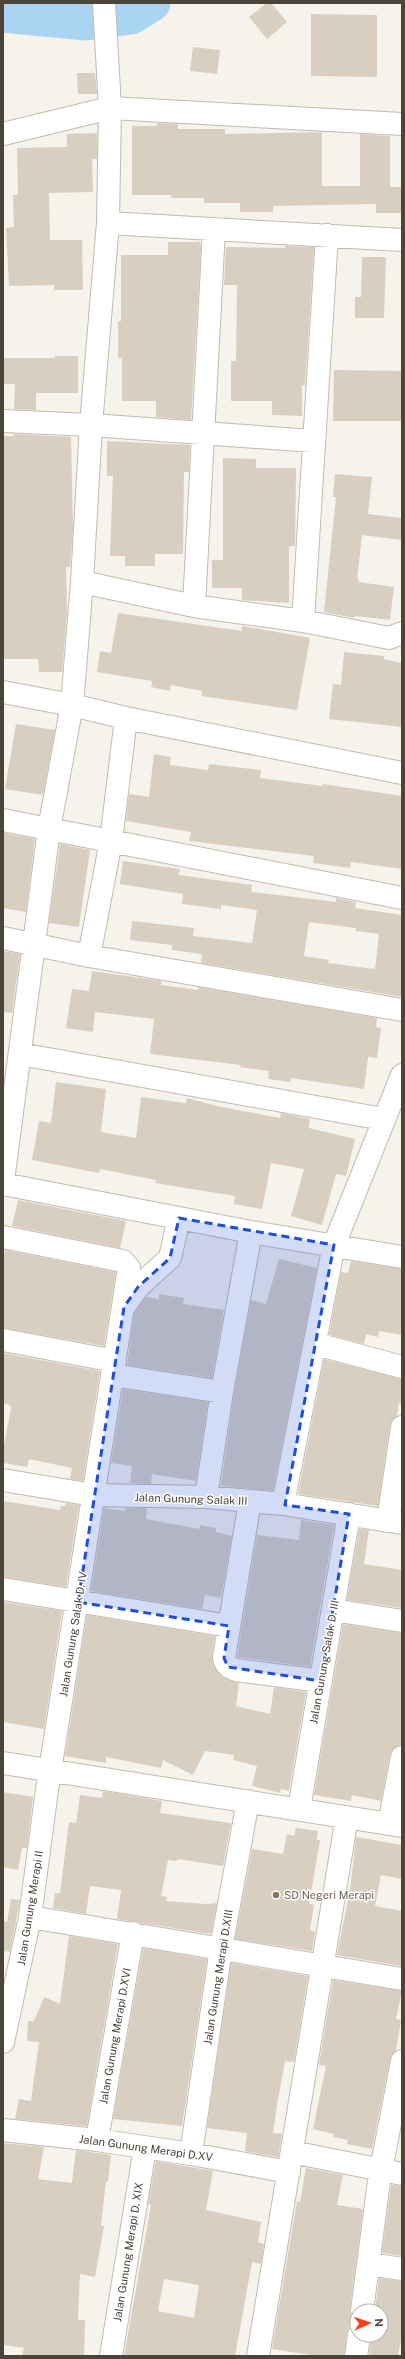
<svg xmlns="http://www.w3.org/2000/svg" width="405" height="2359" font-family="'Public Sans',sans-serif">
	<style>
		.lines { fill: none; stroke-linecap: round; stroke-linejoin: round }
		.river { stroke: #a9d4f2; stroke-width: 37 }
		.building { fill: #d8cfc1; fill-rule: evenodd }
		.minor-casing { stroke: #c2bbae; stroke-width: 24 }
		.tertiary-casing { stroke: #c2bbae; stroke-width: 24 }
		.minor { stroke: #fff; stroke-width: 22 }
		.tertiary { stroke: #fff; stroke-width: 22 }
		.marked { fill: #1d4ed8; fill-opacity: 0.2; stroke: #1d4ed8; stroke-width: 3; stroke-dasharray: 8 5; stroke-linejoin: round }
		.education-dot { fill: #8d6e63; stroke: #fff; stroke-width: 1.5 }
		.labels { text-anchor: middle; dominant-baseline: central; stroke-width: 3; stroke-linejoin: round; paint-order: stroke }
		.street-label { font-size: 11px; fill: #4b4439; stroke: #fff }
		.education-label { font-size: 11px; fill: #785e54; stroke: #fff; text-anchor: start }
	</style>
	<rect width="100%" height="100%" fill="#f6f3ec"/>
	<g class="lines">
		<!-- river -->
		<path class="river" d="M3 14 86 22 131 16 152 3"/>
	</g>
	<!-- building -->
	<path class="building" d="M267 3H271L287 22 267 39 249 17Z
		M311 14 377 15V77L311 76Z
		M193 47 220 50 217 74 190 71Z
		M77 73H95L97 94H78Z
		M157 123 178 124V129H225V134L322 132V186H360V134L390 136V187H402V213H376V204L273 206V212H240V203H204V198H171V195H132V126H157Z
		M97 133V159H92L93 192 49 193 50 240H82L83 290H54V285L9 286 6 228 14 227 13 195H18L17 148 67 147V134Z
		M168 242H200L201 247 191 420 156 417V401H122V358H118V321H121V255H168Z
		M285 246 314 247 305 385H302V416L272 415V401H231V361H236L237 285H224L226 247 285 248Z
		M362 257H386L384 318H355V297H361Z
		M55 356H78V393H36V410L14 409 15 384H3V358H55Z
		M334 370 402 371V421H333Z
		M14 434 71 437 73 529 70 567H66L67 613 62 672H39L38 659H3V436H14Z
		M107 441 190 445 189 472H184L183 554H155V566H125V556H110L113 476H107Z
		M223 458 256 459V468H296L295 546H289V603L242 600V588H212V560H223Z
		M335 474 372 477 368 514 402 518V540L362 535 357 579H359L358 582 394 587 390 620 355 616 354 618 324 612 336 497H333Z
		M118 613 242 631V626L310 638 297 710 202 696V691L171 685 170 691 151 687 152 681 97 672 100 651 111 653Z
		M344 652 384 656V659L402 663V727L329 719 333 684 341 685Z
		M16 724 55 730 43 795 5 789Z
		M154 754 171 757 170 765 208 770 209 764 261 770 260 778 323 786V784L402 796V869L351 862 350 868 313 863 314 856 189 841 191 832 126 821 129 794 149 797Z
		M4 833 35 839 26 912 3 908Z
		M60 844 90 850 79 927 49 923Z
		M123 861 180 869 179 875 252 885 251 892 336 902V898L356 902 355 908 402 915V997L201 963 202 954 172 950V945L130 940 132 921 194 928 193 936 252 943 257 910 221 905V909L182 904 183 894 120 884ZM309 922 356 928 355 931 379 934 375 969 328 963 329 960 304 956Z
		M3 951 20 954 12 1013 3 1012Z
		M92 971 162 981 161 985 198 990V987L377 1018 376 1027 381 1028 377 1058 368 1057 364 1089 291 1078 290 1082 268 1079 269 1071 240 1067 241 1065 150 1054 154 1019 95 1012 93 1032 66 1028 72 989 89 991Z
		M56 1082 106 1089 101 1132 136 1138 141 1097 186 1103 187 1098 217 1106 280 1118 281 1113 310 1119 309 1128 355 1139 346 1176 336 1174 322 1225 291 1216 304 1169 271 1163 262 1209 234 1204 235 1196 155 1183 156 1180 100 1169 99 1173 32 1160 39 1121 51 1123Z
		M18 1200 126 1221 120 1248 12 1226Z
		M5 1250 116 1272 104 1346 3 1328V1260Z
		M279 1259 317 1268 273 1491 222 1486 221 1485 234 1394 251 1300 266 1304Z
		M351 1261 402 1269V1335L379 1331 378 1337 366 1334 364 1344 329 1335 341 1272 348 1273Z
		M159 1294 184 1298 183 1304 224 1310 212 1378 127 1365 134 1314 146 1297 159 1299Z
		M3 1353 100 1371 83 1481 70 1479 72 1468 29 1459 27 1467 3 1463V1449L11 1409 10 1405 3 1403Z
		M324 1359 402 1379V1403H399L397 1416 390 1425 378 1506 298 1494Z
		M123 1389 208 1402 196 1481 152 1474 151 1484 130 1483 132 1466 111 1463Z
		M3 1501 60 1510 61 1506H65L66 1503 79 1505 66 1587 3 1577Z
		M104 1508 125 1511V1508H147L146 1519 199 1529 200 1525 216 1528V1532L232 1536 221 1598 205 1595 202 1609 91 1591Z
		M301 1520 334 1525 310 1667 237 1657 257 1535 299 1540Z
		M359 1529 369 1530 364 1564 402 1570V1608L347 1600Z
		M3 1602 62 1611 44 1729 3 1722Z
		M87 1615 215 1636 212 1656 213 1664 222 1677 239 1683 236 1706 270 1714 274 1687 306 1692 289 1791 281 1789 280 1793 252 1786 257 1766 233 1760 234 1755 205 1751 193 1775 163 1760 161 1768 106 1757V1763L65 1756Z
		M343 1624 402 1633V1745L393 1749 390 1754 381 1801 352 1795 351 1801 314 1795Z
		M103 1791 162 1801 160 1813 231 1823 223 1866 178 1859 177 1861 168 1860 161 1896 167 1897 166 1901 206 1904 217 1903 211 1934 117 1919 121 1890 90 1886 86 1914 53 1908 55 1893H60L69 1822 76 1823 80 1795 102 1798Z
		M3 1792 33 1797 27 1848H22L18 1870 3 1867Z
		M296 1828 318 1831 317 1840H320L309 1904 314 1905 310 1930 315 1932 312 1951 235 1939 252 1849 283 1854 287 1834 294 1836Z
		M356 1837 402 1845V1879L381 1875 375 1906 402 1911V1966L337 1955 350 1890Z
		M11 1899 20 1900 10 1952 3 1951V1921L7 1922Z
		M69 1936 118 1944 87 2126 15 2119 19 2099 31 2101 39 2042 27 2041 28 2021H34L44 1997 60 2004Z
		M143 1948 207 1959 182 2126 113 2119Z
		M231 1963 308 1976 294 2062 285 2061 278 2099 273 2133 282 2134 278 2157 245 2151 247 2133 207 2128Z
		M333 1980 402 1991 396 2019 401 2020 396 2050 390 2059 372 2149 347 2144 348 2140 333 2137 334 2134 313 2129 326 2066 319 2065Z
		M3 2143 44 2147 38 2179 72 2183 76 2150 111 2155 108 2182 106 2181 101 2225 104 2226 95 2277 80 2274 78 2320H85L84 2356H22L24 2348 3 2345Z
		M156 2161 213 2171 206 2210 261 2222 258 2242 264 2244 261 2264 252 2262 235 2356H124L151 2205 148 2204ZM164 2279 199 2285 194 2318 158 2311Z
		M306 2168 343 2175 337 2205 363 2209 350 2309 351 2316 357 2323 349 2327 347 2333 344 2356H317L272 2349 297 2201 300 2202Z
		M391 2185 402 2186V2256L382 2253Z
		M379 2278 402 2281V2335L398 2356H369L371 2335H381V2311H375Z"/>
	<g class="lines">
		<defs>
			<path id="minor" d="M3 134 110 108 402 124
				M108 223 402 240
				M3 421 91 425 313 441
				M82 582 194 606 303 621 327 235
				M194 606 214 229
				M303 621 389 638 402 633
				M3 820 402 898
				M3 938 89 956 402 1010
				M89 956 111 841 126 718
				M20 1054 383 1119
				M3 1181 49 829 72 705 126 718 402 773
				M3 1184 251 1232 402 1257
				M3 1237 123 1261 129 1268 47 1790 30 1917 3 2042
				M124 1307 138 1287 170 1258 179 1218
				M3 1340 115 1361
				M316 1344 402 1367
				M112 1375 222 1392
				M3 1480 93 1495 206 1497 283 1504 402 1523
				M206 1497 222 1392 251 1232
				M250 1501 224 1658C226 1666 229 1667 236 1670L321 1681
				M283 1504 334 1245 402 1075
				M388 1521 402 1427
				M3 1589 229 1626
				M333 1610 402 1621
				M3 1763 402 1826
				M299 1809 349 1514
				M389 1824 402 1757
				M30 1917 402 1979
				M3 2130 97 2140 191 2154 289 2172
				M97 2140 133 1933
				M292 2152 402 2174
				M191 2154 221 1948 248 1801
				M369 2264 402 2269
				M362 2311 379 2181 402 2061
				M111 2356 145 2148
				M258 2356 347 1817
				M356 2356 359 2335"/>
			<path id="tertiary" d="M3 692 72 705 82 582 91 425 108 223 110 108 104 3"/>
		</defs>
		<!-- minor casing -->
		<use href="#minor" class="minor-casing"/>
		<!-- tertiary casing -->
		<use href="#tertiary" class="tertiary-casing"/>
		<!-- minor -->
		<use href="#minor" class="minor"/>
		<!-- tertiary -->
		<use href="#tertiary" class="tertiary"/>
	</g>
	<!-- marked area -->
	<path class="marked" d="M179 1218 334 1245 285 1505 349 1514 321 1681 228 1667 224 1658 229 1626 78 1602 124 1307 138 1287 170 1258Z"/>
	<!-- markers -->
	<circle class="education-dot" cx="276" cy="1895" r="4"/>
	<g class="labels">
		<!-- street labels -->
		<g class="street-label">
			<text transform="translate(191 1499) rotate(2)">Jalan Gunung Salak III</text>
			<text transform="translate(73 1634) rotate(-81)">Jalan Gunung Salak D. IV</text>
			<text transform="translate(324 1662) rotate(-80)">Jalan Gunung Salak D. III</text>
			<text transform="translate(30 1908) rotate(-81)">Jalan Gunung Merapi II</text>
			<text transform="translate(218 1977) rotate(-81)">Jalan Gunung Merapi D.XIII</text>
			<text transform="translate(115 2036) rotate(-80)">Jalan Gunung Merapi D.XVI</text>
			<text transform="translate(146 2148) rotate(8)">Jalan Gunung Merapi D.XV</text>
			<text transform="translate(128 2252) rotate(-81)">Jalan Gunung Merapi D. XIX</text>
		</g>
		<!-- education labels -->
		<g class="education-label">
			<text x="284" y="1895">SD Negeri Merapi</text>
		</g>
	</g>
	<!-- border -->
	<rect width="405" height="2359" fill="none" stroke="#4b4439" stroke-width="8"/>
	<!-- north arrow -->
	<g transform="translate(369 2323) rotate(87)"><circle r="19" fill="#ffffff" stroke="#b7b4b0"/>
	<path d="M0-3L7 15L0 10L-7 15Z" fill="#fc3f1d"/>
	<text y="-6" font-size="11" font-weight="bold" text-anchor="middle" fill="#4b4439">N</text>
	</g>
</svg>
